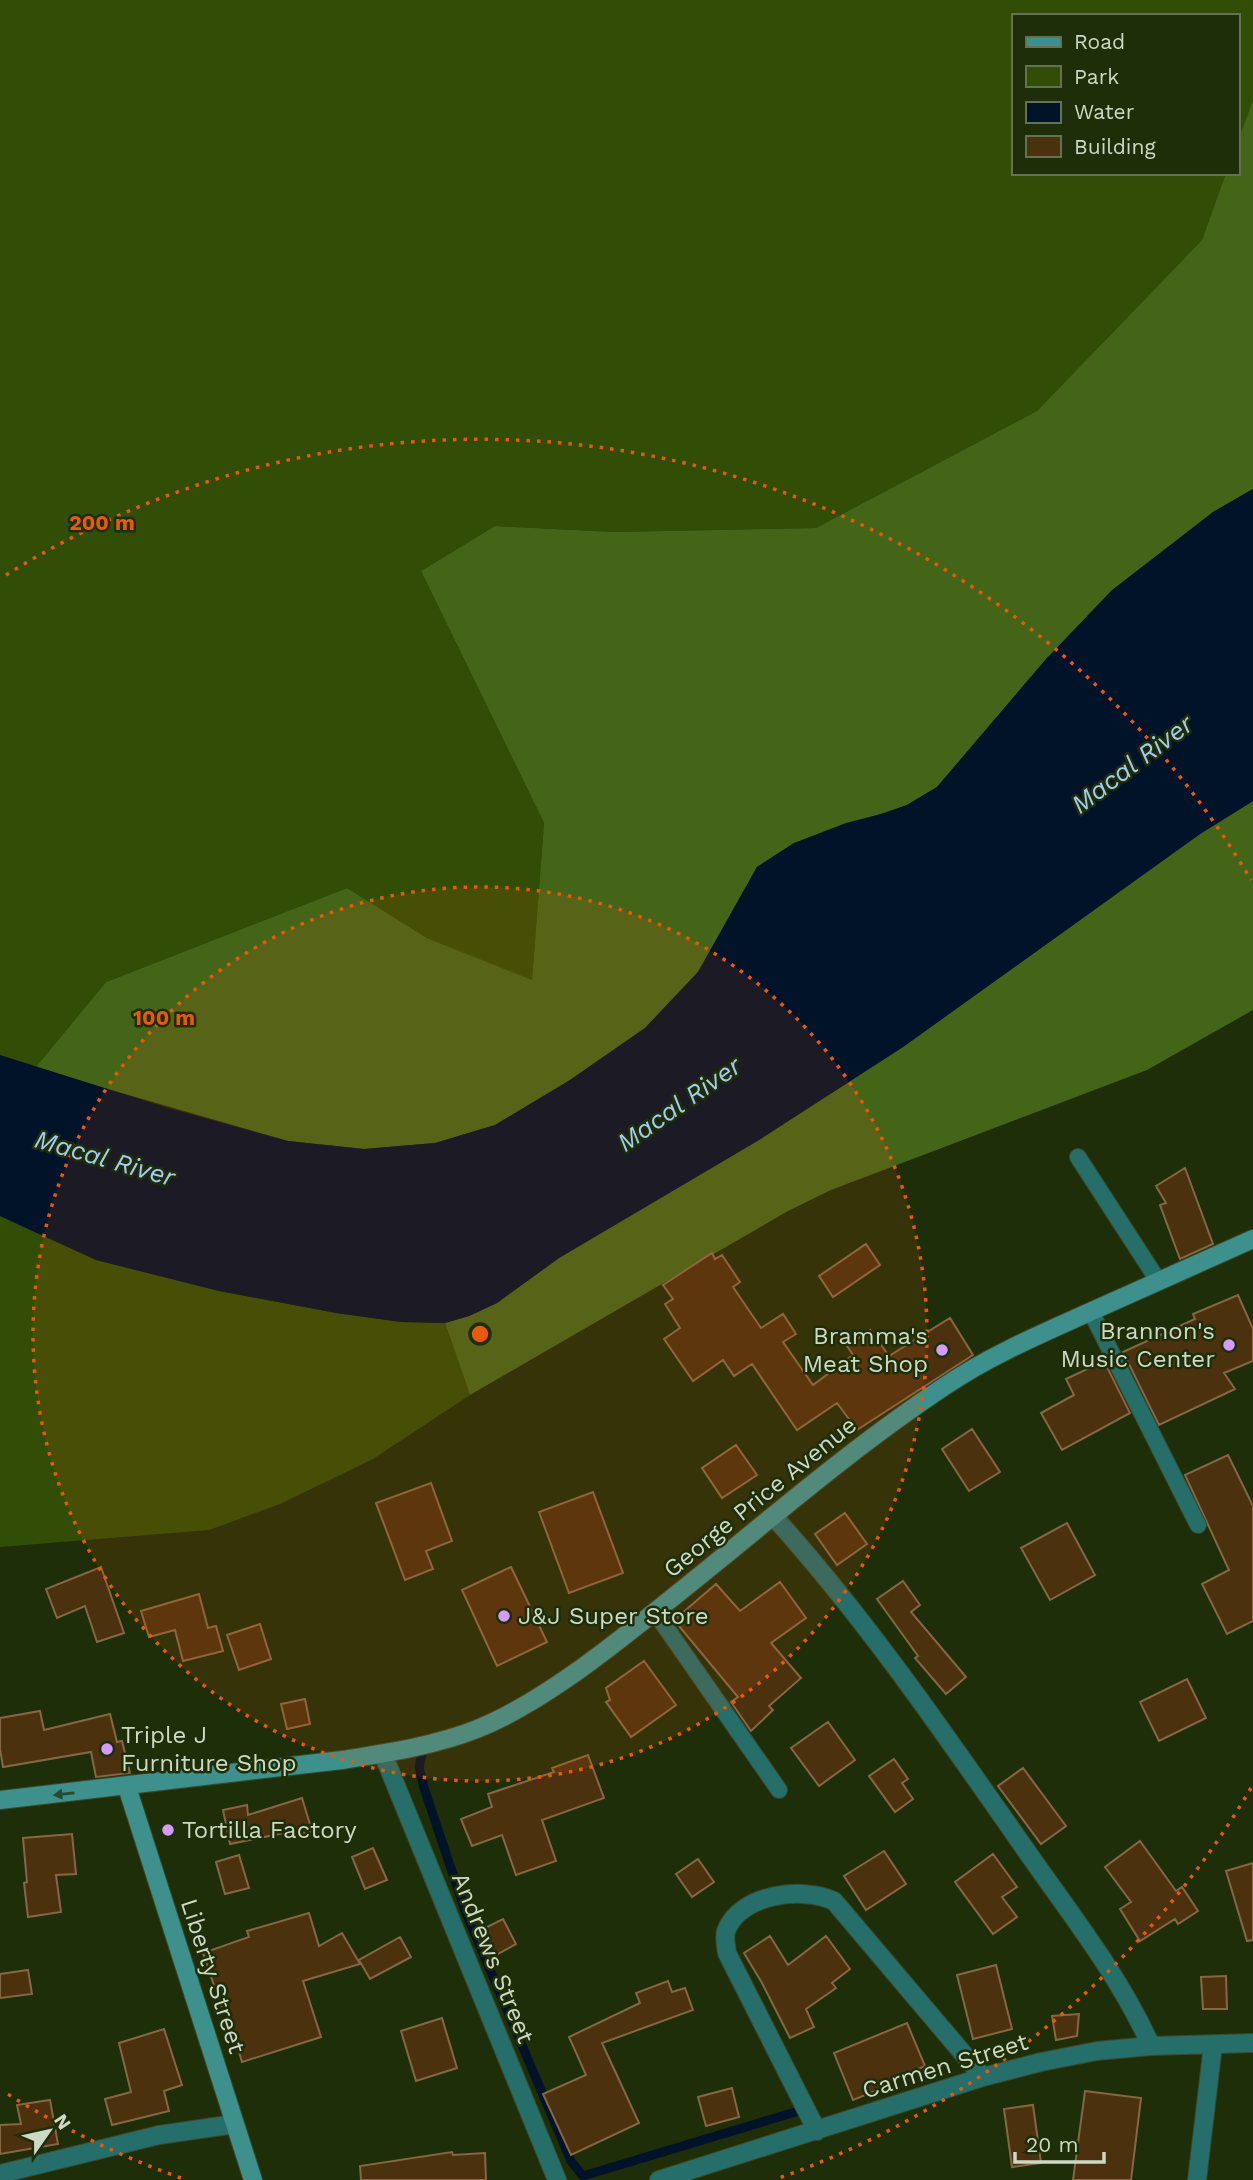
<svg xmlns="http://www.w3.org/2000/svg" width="1253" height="2180" font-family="'Work Sans',sans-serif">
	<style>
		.green { fill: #324e06 }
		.forest { fill: #446518 }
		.water { fill: #001329 }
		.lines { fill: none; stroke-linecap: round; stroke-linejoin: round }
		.stream { stroke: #001329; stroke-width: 9 }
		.building { fill: #4c310f; stroke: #856745; stroke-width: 2 }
		.service-casing { stroke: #3a4927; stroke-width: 18 }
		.minor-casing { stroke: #3a4927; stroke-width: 20 }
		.secondary-casing { stroke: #3a4927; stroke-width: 20 }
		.service { stroke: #256e6a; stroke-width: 16 }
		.minor { stroke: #256e6a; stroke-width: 18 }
		.secondary { stroke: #3d908b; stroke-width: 18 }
		.oneway { fill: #274b30 }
		.ring { fill: none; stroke: #e8590c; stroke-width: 3.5; stroke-dasharray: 3.5 7 }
		.poi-dot { fill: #d39cfc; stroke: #1e2e09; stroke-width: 2.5 }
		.labels { text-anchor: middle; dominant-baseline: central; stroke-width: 5; stroke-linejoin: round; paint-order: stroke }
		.poi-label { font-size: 24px; fill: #ced9c4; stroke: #1e2e09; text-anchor: start }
		.street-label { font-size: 24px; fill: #ced9c4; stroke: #1e2e09 }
		.water-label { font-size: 26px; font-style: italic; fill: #a6cbf2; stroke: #1e2e09 }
		.centre { fill: #e8590c; stroke: #1e2e09; stroke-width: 3.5 }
		.ring-label { font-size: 21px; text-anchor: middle; font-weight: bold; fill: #e8590c; stroke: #1e2e09; stroke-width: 5; stroke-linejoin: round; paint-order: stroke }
	</style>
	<rect width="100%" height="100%" fill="#1e2e09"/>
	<!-- green -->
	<path class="green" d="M0 0H1253V100L1237 143V16H1013V173H1226L1202 240 1037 411 816 528 615 532 495 526 421 571 544 823 532 981 427 938 347 888 106 982 35 1068 0 1055Z
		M0 1216 96 1260 219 1291 336 1313 401 1322 445 1323 470 1395 373 1459 280 1504 209 1530 0 1547Z"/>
	<!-- forest -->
	<path class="forest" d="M1253 100V489L1213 512 1047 658 937 787 907 805 794 843 757 867 698 972 645 1028 570 1080 495 1125 435 1143 364 1149 288 1141 35 1068 106 982 347 888 427 938 532 980 544 823 421 571 495 526 615 532 816 528 1037 411 1202 240 1226 173H1237V143Z
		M1253 801V1010L1147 1070 831 1190 788 1211 470 1395 445 1323 469 1316 497 1303 559 1258 759 1140 903 1047 1200 834Z"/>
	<!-- water -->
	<path class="water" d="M1253 489V801L1200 834 903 1047 759 1140 559 1258 497 1303 469 1316 445 1323 401 1322 336 1313 219 1291 96 1260 0 1216V1055L168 1108 288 1141 364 1149 435 1143 495 1125 570 1080 645 1028 698 972 757 867 794 843 846 823 885 813 907 805 937 787 1047 658 1112 590 1213 512Z"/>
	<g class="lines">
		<!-- stream -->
		<path class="stream" d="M422 1754 419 1767 424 1788 466 1913 571 2161 583 2176 802 2110"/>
	</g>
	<!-- building -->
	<path class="building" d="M1185 1168 1213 1244 1180 1259 1160 1205 1166 1203 1156 1186Z
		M866 1244 880 1265 833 1297 819 1276Z
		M712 1253 715 1259 722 1255 740 1282 733 1287 761 1328 783 1314 796 1334 783 1342 813 1385 853 1355 847 1346 870 1330 889 1356 950 1318 973 1355 857 1430 837 1403 797 1430 752 1364 734 1376 723 1360 693 1381 664 1339 680 1328 665 1304 673 1299 663 1285Z
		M1238 1295 1253 1329V1361L1224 1373 1235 1389 1159 1425 1123 1352 1195 1319 1193 1314Z
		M1104 1361 1130 1413 1062 1450 1041 1413 1074 1395 1066 1379Z
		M972 1429 1000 1472 969 1491 942 1449Z
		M736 1445 757 1475 722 1498 702 1468Z
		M1228 1455 1253 1506V1621L1227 1634 1202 1584 1229 1570 1185 1475Z
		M431 1483 452 1541 426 1551 433 1569 405 1580 376 1503Z
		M593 1492 623 1573 569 1593 539 1512Z
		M845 1513 867 1544 837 1565 815 1534Z
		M1067 1523 1095 1575 1050 1600 1021 1548Z
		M101 1567 124 1633 97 1642 85 1606 57 1618 46 1589Z
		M511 1567 547 1642 497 1666 462 1590Z
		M903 1581 920 1605 911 1612 966 1677 946 1694 915 1658 918 1656 877 1599Z
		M780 1582 806 1618 771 1643 801 1678 769 1706 773 1710 751 1731 731 1702 738 1697 674 1620 716 1584 740 1611Z
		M199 1594 208 1628 216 1626 223 1651 183 1661 175 1630 149 1637 141 1611Z
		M260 1624 271 1659 239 1670 227 1635Z
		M644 1661 676 1705 631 1737 606 1702 610 1700 606 1688Z
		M1187 1679 1206 1718 1159 1741 1140 1702Z
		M305 1699 310 1724 287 1729 281 1704Z
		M40 1711 44 1730 110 1714 117 1742 122 1741 130 1773 96 1777 91 1752 3 1767 0 1749V1718Z
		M828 1722 855 1760 819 1786 791 1748Z
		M588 1755 604 1798 542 1820 556 1861 516 1875 502 1835 472 1846 461 1819 492 1807 488 1794 554 1772 552 1768Z
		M894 1759 908 1779 902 1783 913 1799 895 1812 869 1776Z
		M1023 1768 1066 1826 1041 1844 998 1786Z
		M302 1798 312 1831 286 1839 284 1833 230 1844 223 1810 247 1805 248 1815Z
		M72 1834 76 1874 56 1875 61 1912 28 1917 24 1883 27 1882 23 1838Z
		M1140 1841 1176 1891 1182 1887 1198 1911 1178 1924 1175 1919 1140 1941 1120 1909 1131 1902 1105 1867Z
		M373 1848 387 1880 365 1889 352 1857Z
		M884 1851 906 1884 866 1910 844 1876Z
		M993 1854 1017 1887 1002 1897 1017 1917 993 1934 955 1882Z
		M239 1855 249 1888 225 1894 216 1862Z
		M698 1859 714 1882 692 1897 676 1874Z
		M1253 1863V1940L1247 1941 1226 1871Z
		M309 1913 319 1946 342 1933 360 1964 303 1981 321 2037 242 2062 225 2005 221 2006 203 1953 249 1937 247 1931Z
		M503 1919 516 1944 489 1959 475 1933Z
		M770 1936 788 1965 826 1936 850 1969 832 1983 836 1988 806 2009 814 2027 790 2038 762 1983 744 1953Z
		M400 1937 411 1957 370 1979 359 1960Z
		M996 1965 1012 2029 973 2039 957 1975Z
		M28 1970 32 1994 0 1998V1974Z
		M1226 1976 1227 2009H1203L1201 1977Z
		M668 1981 672 1992 685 1988 693 2010 602 2043 639 2123 571 2155 543 2094 586 2075 569 2037 640 2003 636 1993Z
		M1079 2014 1077 2036 1056 2040 1052 2016Z
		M442 2018 457 2068 416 2081 401 2031Z
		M907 2023 925 2066 882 2085 883 2088 853 2100 834 2053Z
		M164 2029 182 2085 164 2091 169 2111 112 2125 105 2099 131 2092 119 2043Z
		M732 2088 739 2117 706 2126 698 2097Z
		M1085 2091 1141 2098 1131 2180H1073Z
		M50 2100 58 2144 0 2154V2125L21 2124 17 2105Z
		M1033 2105 1041 2163 1012 2167 1004 2109Z
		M452 2152 453 2155 485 2153 486 2180H361L360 2166Z"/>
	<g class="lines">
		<defs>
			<path id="service" d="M1078 1157 1159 1282
				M1091 1312 1198 1525
				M655 1612 779 1790"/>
			<path id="minor" d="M774 1517C866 1619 944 1733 1023 1846 1068 1911 1119 1974 1151 2046
				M383 1754 557 2180
				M817 2131 727 1953C726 1946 724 1938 726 1931 740 1894 802 1886 834 1901L983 2077
				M0 2174 159 2135 235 2124
				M659 2180 983 2077 1041 2062 1097 2051 1151 2046 1253 2043
				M1197 2180 1213 2045"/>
			<path id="secondary" d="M127 1787 253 2180
				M0 1800 342 1760C386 1753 434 1746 477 1729 542 1703 612 1646 667 1602 759 1529 847 1451 945 1386 991 1355 1041 1334 1092 1311 1146 1287 1199 1263 1253 1239"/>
		</defs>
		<!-- service casing -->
		<use href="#service" class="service-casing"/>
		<!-- minor casing -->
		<use href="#minor" class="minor-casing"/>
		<!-- secondary casing -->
		<use href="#secondary" class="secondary-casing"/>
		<!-- service -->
		<use href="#service" class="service"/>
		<!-- minor -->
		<use href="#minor" class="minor"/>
		<!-- secondary -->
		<use href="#secondary" class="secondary"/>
	</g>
	<!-- one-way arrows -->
	<defs><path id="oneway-solid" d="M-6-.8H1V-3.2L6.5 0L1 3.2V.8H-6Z" transform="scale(1.75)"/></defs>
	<use class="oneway" href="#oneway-solid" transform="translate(64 1794) rotate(174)"/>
	<!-- distance rings -->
	<circle cx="480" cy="1334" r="447" fill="#e8590c" fill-opacity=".12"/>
	<g class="ring">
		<circle cx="480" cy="1334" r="447"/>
		<path d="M1251 1788A895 895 0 0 1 779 2178M181 2178A895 895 0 0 1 6 2093M6 575A895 895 0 0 1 1251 880"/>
	</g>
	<!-- markers -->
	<g class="poi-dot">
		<circle cx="1229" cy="1345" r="7"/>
		<circle cx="942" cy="1350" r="7"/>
		<circle cx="504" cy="1616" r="7"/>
		<circle cx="107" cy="1749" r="7"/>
		<circle cx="168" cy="1830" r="7"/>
	</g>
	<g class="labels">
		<!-- poi labels -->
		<g class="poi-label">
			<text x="1215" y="1331" text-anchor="end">Brannon's<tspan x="1215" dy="28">Music Center</tspan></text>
			<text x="928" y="1336" text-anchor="end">Bramma's<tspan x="928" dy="28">Meat Shop</tspan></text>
			<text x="518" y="1616">J&amp;J Super Store</text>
			<text x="121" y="1735">Triple J<tspan x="121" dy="28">Furniture Shop</tspan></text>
			<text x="182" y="1830">Tortilla Factory</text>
		</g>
		<!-- street labels -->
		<g class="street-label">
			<text transform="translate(760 1497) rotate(-39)">George Price Avenue</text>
			<text transform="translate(493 1958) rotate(68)">Andrews Street</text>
			<text transform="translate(213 1976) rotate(72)">Liberty Street</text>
			<text transform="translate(945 2066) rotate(-17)">Carmen Street</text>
		</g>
		<!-- water labels -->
		<g class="water-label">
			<text transform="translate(1132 764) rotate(-37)">Macal River</text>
			<text transform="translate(679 1104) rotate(-35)">Macal River</text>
			<text transform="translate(105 1158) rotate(16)">Macal River</text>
		</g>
	</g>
	<circle cx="480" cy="1334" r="10" class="centre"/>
	<g class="ring-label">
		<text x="102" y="530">200 m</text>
		<text x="164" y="1025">100 m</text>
	</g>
	<!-- legend -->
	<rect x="1012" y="14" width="228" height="161" fill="#1e2e09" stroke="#647254" stroke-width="2"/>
	<rect x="1026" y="37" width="35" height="10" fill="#3d908b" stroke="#647254" stroke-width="2"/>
	<text x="1074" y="49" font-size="21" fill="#ced9c4">Road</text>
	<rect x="1026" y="66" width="35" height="21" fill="#324e06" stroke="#647254" stroke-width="2"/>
	<text x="1074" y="84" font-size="21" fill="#ced9c4">Park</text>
	<rect x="1026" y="102" width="35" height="21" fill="#001329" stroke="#647254" stroke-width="2"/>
	<text x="1074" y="119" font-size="21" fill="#ced9c4">Water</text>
	<rect x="1026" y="136" width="35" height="21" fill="#4c310f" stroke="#647254" stroke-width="2"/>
	<text x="1074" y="154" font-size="21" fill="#ced9c4">Building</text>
	<!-- north arrow -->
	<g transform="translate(49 2131) rotate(56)" stroke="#1e2e09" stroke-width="5" paint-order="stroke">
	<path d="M0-5L12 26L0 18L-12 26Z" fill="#ced9c4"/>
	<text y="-10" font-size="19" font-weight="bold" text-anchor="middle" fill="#ced9c4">N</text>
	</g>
	<!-- scale -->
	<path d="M1015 2152v10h89v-10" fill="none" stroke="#ced9c4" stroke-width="3.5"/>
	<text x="1026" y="2152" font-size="21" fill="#ced9c4" stroke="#1e2e09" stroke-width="5" paint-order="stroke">20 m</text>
</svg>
